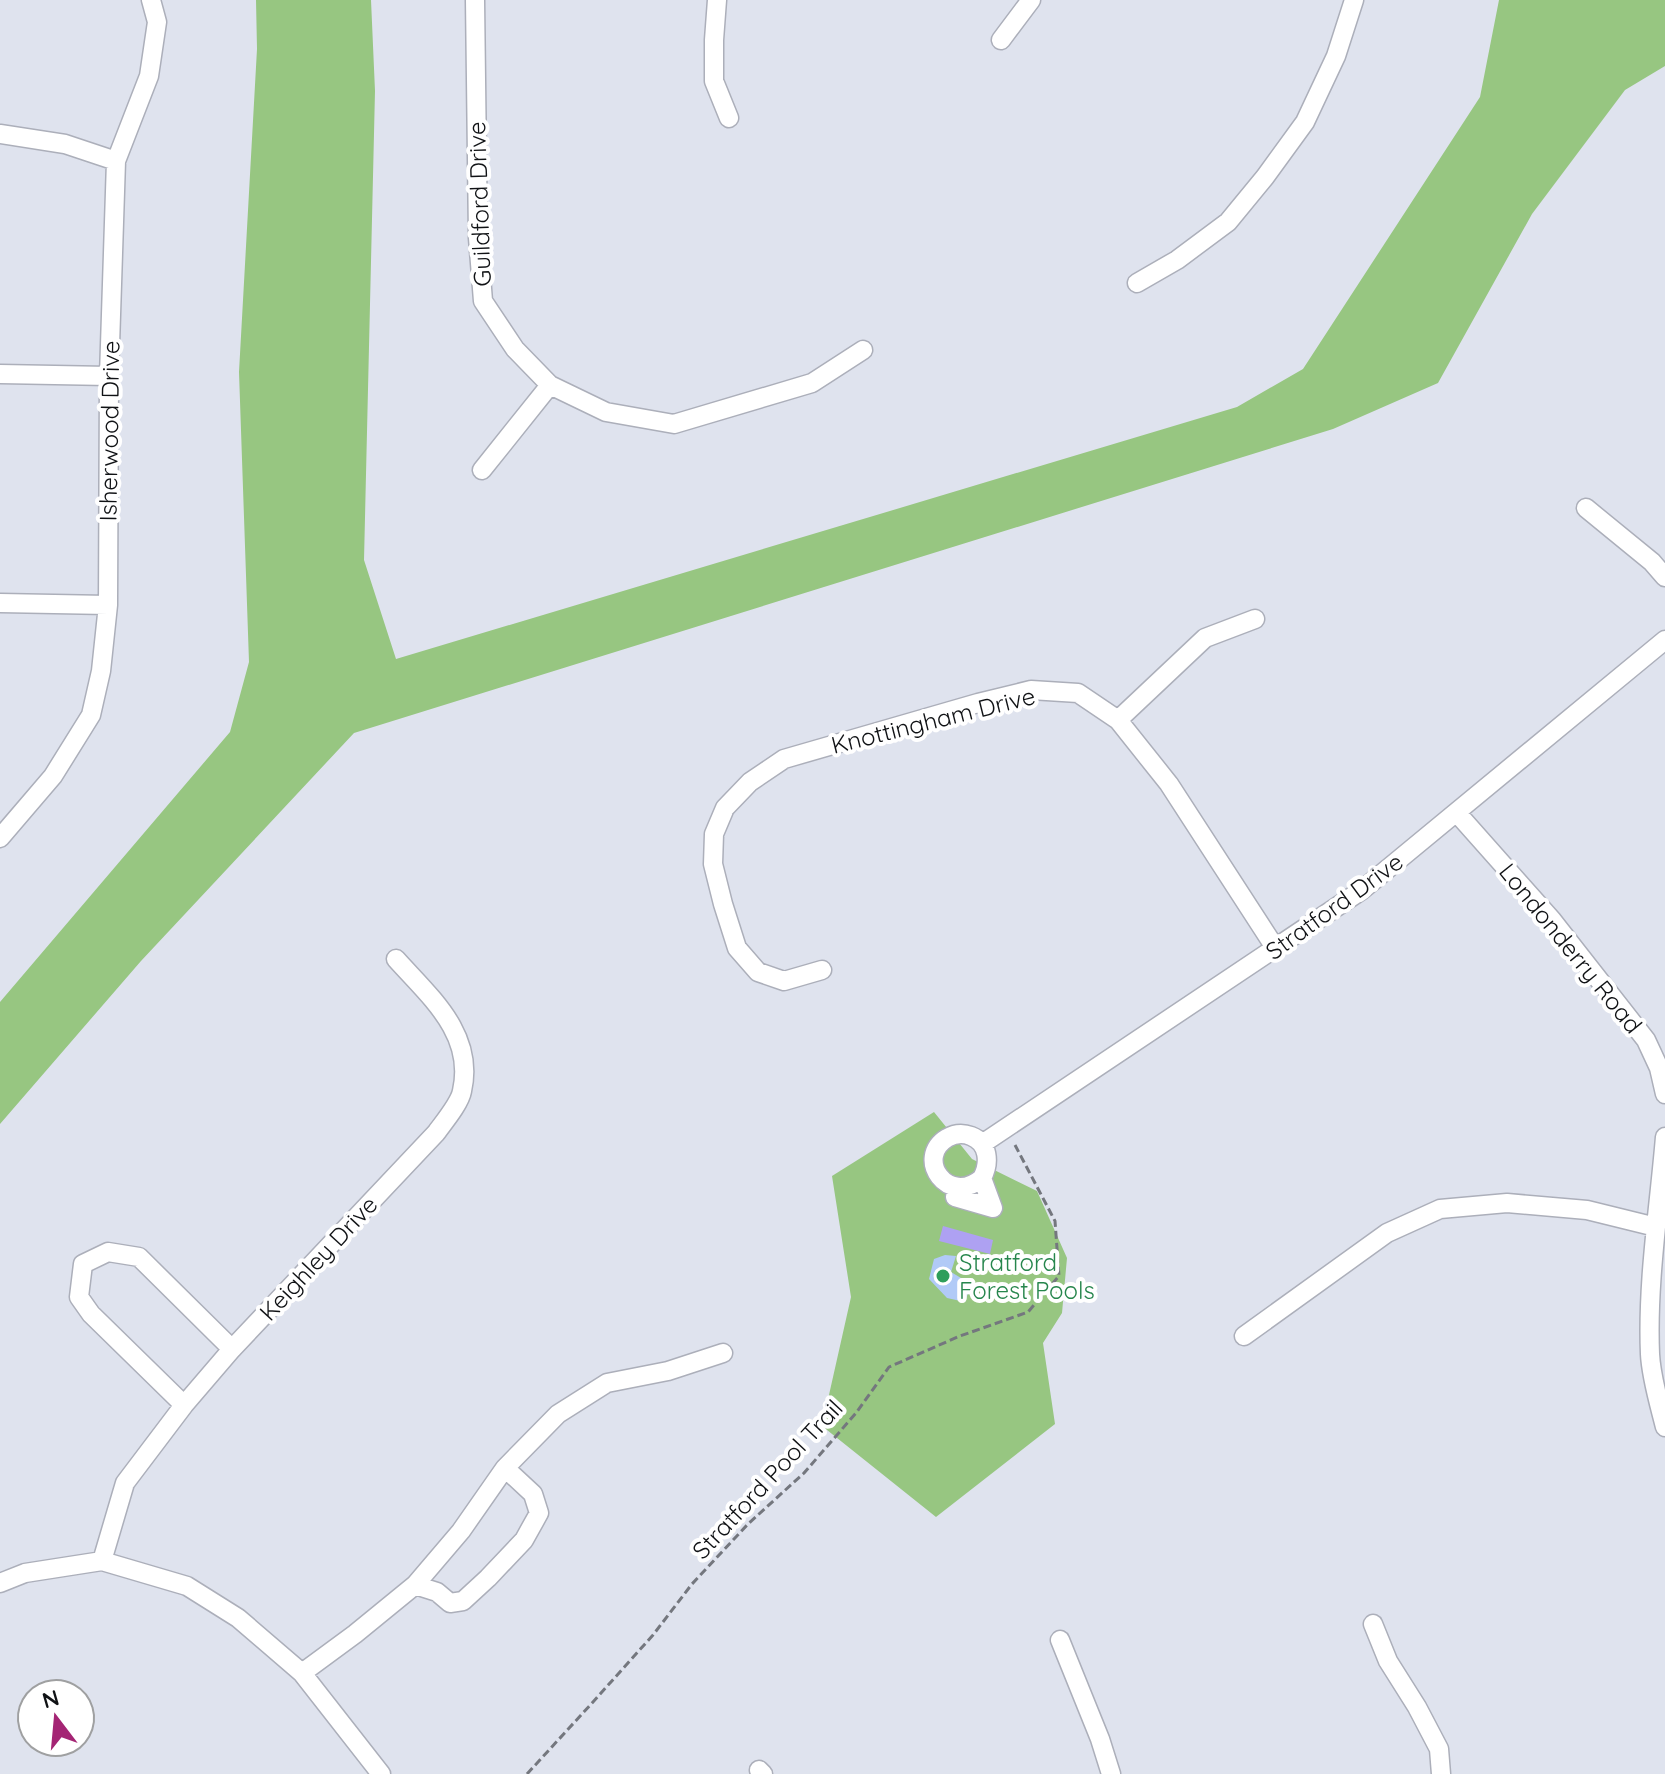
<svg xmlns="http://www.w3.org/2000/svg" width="1665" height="1774" font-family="Quicksand,sans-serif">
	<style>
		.green { fill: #97c681 }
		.water { fill: #b1caf7 }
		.building { fill: #aea1f2 }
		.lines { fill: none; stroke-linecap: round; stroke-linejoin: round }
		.minor-casing { stroke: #acafba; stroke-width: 21 }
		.path { stroke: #74777e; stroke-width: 3; stroke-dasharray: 8 4; stroke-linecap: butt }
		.minor { stroke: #fff; stroke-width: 18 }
		.leisure-dot { fill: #2e9e5b; stroke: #fff; stroke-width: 3 }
		.labels { text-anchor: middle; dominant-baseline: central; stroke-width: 8; stroke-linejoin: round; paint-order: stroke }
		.street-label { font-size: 24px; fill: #101215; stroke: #fff }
		.leisure-label { font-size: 24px; fill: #27864d; stroke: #fff; text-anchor: start }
	</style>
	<rect width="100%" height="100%" fill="#dfe3ee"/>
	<!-- green -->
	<path class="green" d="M256 0H371L375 91 364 560 396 659 1237 407 1303 369 1480 97 1499 0H1665V66L1625 90 1532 214 1438 383 1333 429 354 733 141 961 0 1124V1002L230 732 249 662 239 372 257 49Z
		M934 1112 972 1159 1037 1191 1067 1258 1062 1313 1043 1343 1055 1424 936 1517 822 1426 851 1297 832 1176Z"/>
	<!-- water -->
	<path class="water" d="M945 1255 956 1256 951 1272 971 1284 965 1302 947 1298 929 1279 934 1259Z"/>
	<!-- building -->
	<path class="building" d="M943 1226 993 1240 990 1254 939 1241Z"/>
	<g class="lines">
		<defs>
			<path id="minor" d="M475 0 478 238 483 301 515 349 550 385 606 412 674 424 812 383 863 350
				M717 0 714 40V81L729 118
				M1001 40 1031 0
				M0 134 65 144 116 161
				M1137 283 1177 260 1228 222 1265 177 1305 122 1336 56 1354 0
				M0 374 109 376
				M482 470 550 385
				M1586 508 1652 562 1665 577
				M0 603 108 605
				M1118 720 1205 638 1255 619
				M1457 813 1552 920 1646 1040 1659 1068 1665 1094
				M0 838 53 776 91 715 101 671 108 605 109 376 116 161 149 76 157 22 151 0
				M822 970 784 981 758 972 737 948 723 904 713 864 714 834 725 808 750 782 784 759 978 703 1031 690 1078 693 1118 720 1169 784 1276 949
				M1665 1137C1659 1209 1647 1282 1650 1354 1651 1377 1659 1403 1665 1427
				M982 1144 1362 890 1665 640
				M957 1187 955 1197 993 1208 982 1178C990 1163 989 1143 971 1136 963 1133 954 1134 947 1138 914 1158 948 1207 982 1178
				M1244 1336 1387 1233 1440 1209 1507 1203 1587 1210 1656 1227
				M184 1405 91 1314 79 1297 83 1264 108 1252 139 1257 232 1349
				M102 1561 125 1483 184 1405 232 1349 436 1133C444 1122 460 1103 462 1091 475 1034 430 997 396 959
				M0 1583 25 1573 102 1561 187 1586 238 1618 302 1673 381 1774
				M415 1585 437 1592 450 1603 463 1601 488 1578 524 1540 539 1513 533 1494 505 1468
				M1373 1624 1388 1661 1417 1707 1439 1749 1441 1774
				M1060 1640 1100 1739 1111 1774
				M302 1673 355 1634 415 1585 461 1531 505 1468 558 1414 607 1383 668 1371 723 1353
				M759 1770 763 1774"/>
		</defs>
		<!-- minor casing -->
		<use href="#minor" class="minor-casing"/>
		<!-- path -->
		<path class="path" d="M527 1774 593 1702 653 1635 692 1584 748 1524 804 1473 856 1413 889 1367 960 1336 1028 1312 1059 1276 1055 1221 1015 1145"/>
		<!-- minor -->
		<use href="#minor" class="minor"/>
	</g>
	<!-- markers -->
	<circle class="leisure-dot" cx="943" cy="1276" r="8"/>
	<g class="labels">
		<!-- street labels -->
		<g class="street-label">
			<text transform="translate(479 204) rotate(-92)">Guildford Drive</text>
			<text transform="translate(109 431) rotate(-89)">Isherwood Drive</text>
			<text transform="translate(933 720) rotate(-14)">Knottingham Drive</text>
			<text transform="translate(1334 906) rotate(-36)">Stratford Drive</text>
			<text transform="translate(1571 948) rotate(51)">Londonderry Road</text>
			<text transform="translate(318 1258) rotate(-47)">Keighley Drive</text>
			<text transform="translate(767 1479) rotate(-47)">Stratford Pool Trail</text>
		</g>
		<!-- leisure labels -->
		<g class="leisure-label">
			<text x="959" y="1262">Stratford<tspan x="959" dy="28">Forest Pools</tspan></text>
		</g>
	</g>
	<!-- north arrow -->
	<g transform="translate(56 1718) rotate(344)"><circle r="38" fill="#ffffff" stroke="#9fa0a1" stroke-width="2"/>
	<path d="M0-6L14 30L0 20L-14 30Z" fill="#a42474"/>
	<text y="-12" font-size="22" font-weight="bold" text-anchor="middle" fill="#101215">N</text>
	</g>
</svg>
